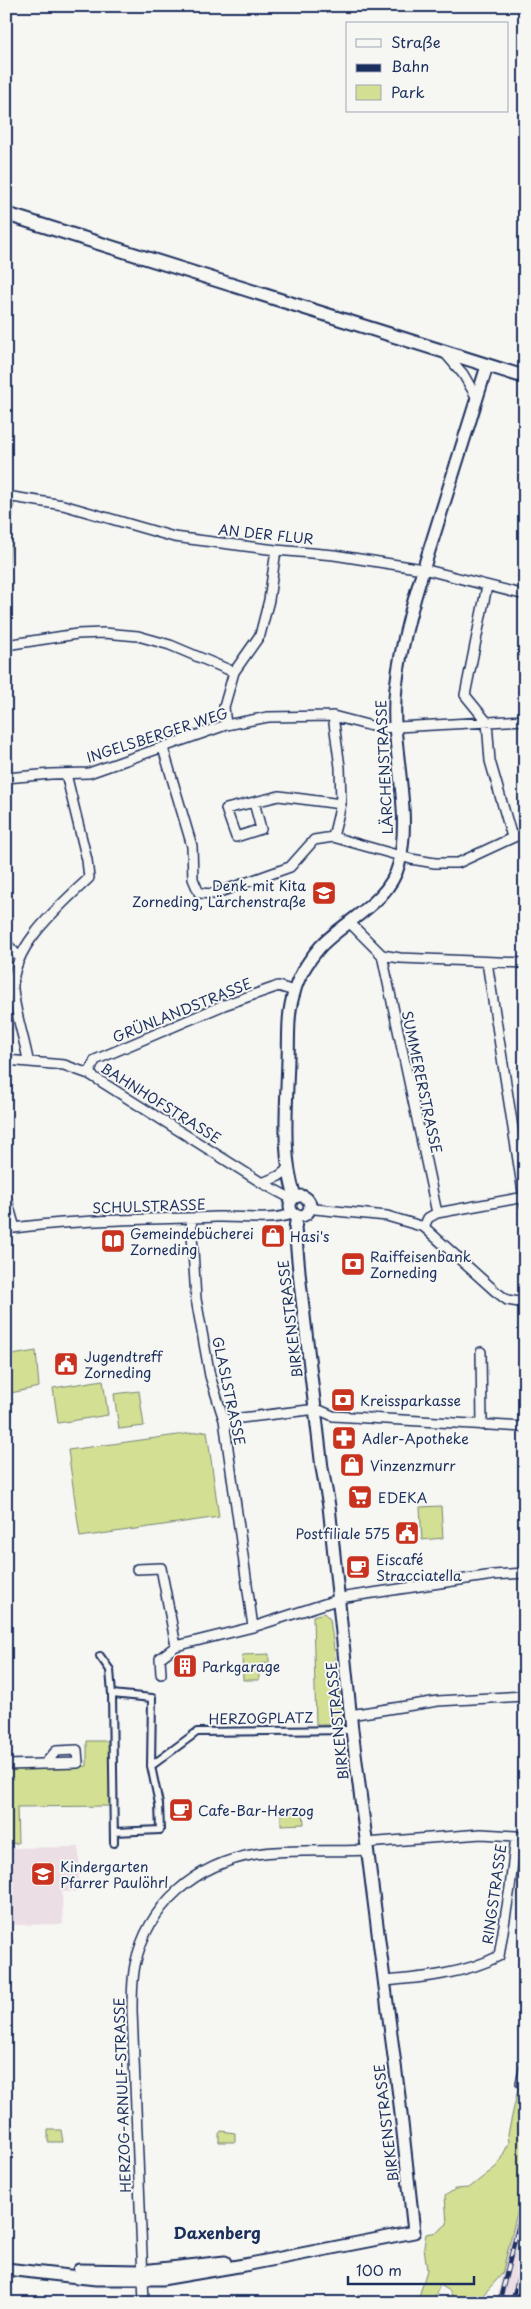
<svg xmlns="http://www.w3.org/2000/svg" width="531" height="2309" font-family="'Playpen Sans',sans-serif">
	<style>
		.built { fill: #ecdee5 }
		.green { fill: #d3df92; stroke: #778778 }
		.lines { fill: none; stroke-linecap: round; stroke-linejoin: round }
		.pedestrian-casing { stroke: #1b2f5e; stroke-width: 10 }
		.minor-casing { stroke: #1b2f5e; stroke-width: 12 }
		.tertiary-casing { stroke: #1b2f5e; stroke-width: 15 }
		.secondary-casing { stroke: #1b2f5e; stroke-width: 16 }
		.pedestrian { stroke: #f6f6f2; stroke-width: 6 }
		.minor { stroke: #f6f6f2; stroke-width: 9 }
		.tertiary { stroke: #f6f6f2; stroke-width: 11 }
		.secondary { stroke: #f6f6f2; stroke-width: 12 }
		.rail-casing { stroke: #1b2f5e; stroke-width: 4.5 }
		.rail { stroke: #f6f6f2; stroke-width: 2.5; stroke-dasharray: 8; stroke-linecap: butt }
		.labels { text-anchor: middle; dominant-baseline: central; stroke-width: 4; stroke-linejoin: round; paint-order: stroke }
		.street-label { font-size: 14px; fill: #1b2f5e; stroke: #f6f6f2 }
		.poi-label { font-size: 14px; fill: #1b2f5e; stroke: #f6f6f2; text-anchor: start }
		.quarter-label { font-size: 16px; font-weight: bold; fill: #1b2f5e; stroke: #f6f6f2 }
	</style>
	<rect width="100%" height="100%" fill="#f6f6f2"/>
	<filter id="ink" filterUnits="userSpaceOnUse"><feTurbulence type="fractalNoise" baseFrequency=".02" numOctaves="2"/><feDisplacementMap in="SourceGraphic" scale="10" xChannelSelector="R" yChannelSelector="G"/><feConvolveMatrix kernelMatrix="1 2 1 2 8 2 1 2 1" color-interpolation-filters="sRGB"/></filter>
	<g filter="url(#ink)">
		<!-- built -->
		<path class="built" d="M79 1847V1891L62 1892 63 1924 8 1925 6 1848Z
			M525 2180V2303H496L502 2274Z"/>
		<!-- green -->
		<path class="green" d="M6 501 14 502 8 575 6 576Z
			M36 1351 39 1387 6 1394V1356Z
			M103 1380 108 1415 58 1423 53 1388Z
			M139 1391 144 1426 119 1429 114 1394Z
			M207 1431 219 1517 80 1537 68 1450Z
			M441 1506 443 1538 422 1540 420 1507Z
			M324 1613 330 1619 344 1725H316L313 1616Z
			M269 1654V1663L259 1664V1680H243L242 1655Z
			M87 1741H109L110 1806 17 1807 18 1843 6 1844V1769L87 1766Z
			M281 1812H303L304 1824 281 1825Z
			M525 2082V2180L502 2274 484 2294 481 2303H455L450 2291 440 2285 432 2303H417L427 2270 424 2247 426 2234 437 2232 447 2224 445 2196 455 2189 469 2188 497 2166 509 2143 508 2134 518 2089Z
			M48 2130H61L63 2142H48Z
			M221 2131 235 2133V2142H219V2134Z"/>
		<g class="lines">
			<defs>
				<path id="pedestrian" d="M100 1656 110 1670 112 1694 114 1843
					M112 1694 152 1698 151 1766 159 1804 160 1830 114 1832
					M151 1766 197 1732 352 1730"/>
				<path id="minor" d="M445 353 463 374 477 398
					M6 496 63 505 174 537 276 550 334 555 423 569 525 595
					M487 586 465 695 487 722 490 761 512 837
					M6 645 77 634 104 633 138 636 170 645 234 672
					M333 716 340 767 341 804 333 837
					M226 725 224 707 234 672 260 635 269 600 276 550
					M163 748 192 846 193 879 199 893 214 894 290 867 314 840 333 837 411 859 435 863H458L525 832
					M6 778 51 774 89 773 226 725 268 717 333 716 379 728 525 720
					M254 802 261 829 236 837 226 809 279 796 341 804
					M350 923 382 955 400 958 525 963
					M6 943 20 958
					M382 955 437 1213
					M487 962 525 1205
					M6 1060 64 1065 89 1074 262 1183 292 1199
					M28 1060C24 1037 15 1013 13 989 11 946 61 905 89 878L87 860 66 774
					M89 1074 95 1060 224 1005 273 988 278 986 294 991
					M262 1183 279 1176 288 1169
					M6 1197 15 1228
					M309 1206 315 1209 387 1216 424 1227 495 1291 507 1300 525 1303
					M191 1218 196 1299 210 1376 224 1420 253 1627
					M424 1227 428 1218 437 1213 525 1197
					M6 1229C76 1219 146 1220 216 1217 242 1216 268 1222 292 1214
					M481 1352 482 1425
					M224 1420 317 1409 333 1416 525 1427
					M137 1569 161 1568 176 1646
					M161 1674 160 1658 176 1646 253 1627 346 1597 493 1575 525 1573
					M350 1715 438 1701 525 1696
					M6 1765 78 1763 77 1750 56 1751 45 1764
					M366 1843 481 1834 516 1836 510 1888 499 1956C465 1974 421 1978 384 1981
					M6 1942H7
					M521 2083 525 2066
					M144 2303 132 2011C132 1995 132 1980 135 1965 148 1904 196 1864 256 1854 290 1849 333 1852 367 1850"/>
				<path id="tertiary" d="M290 1206a10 10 0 1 1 20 0a10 10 0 1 1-20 0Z
					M295 1196C281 1155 287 1102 288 1059 289 1037 287 1014 294 993 298 976 309 960 320 947 345 920 389 903 399 864 413 807 389 746 396 687 402 634 419 583 435 532 452 477 469 422 487 366
					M6 2269 96 2279H162L250 2264 414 2232 399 2096 352 1730 329 1506 322 1468 300 1282 295 1228 297 1216
					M79 2270 142 2271 225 2262"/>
				<path id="secondary" d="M6 214 525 377"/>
			</defs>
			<!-- pedestrian casing -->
			<use href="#pedestrian" class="pedestrian-casing"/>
			<!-- minor casing -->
			<use href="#minor" class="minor-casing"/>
			<!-- tertiary casing -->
			<use href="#tertiary" class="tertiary-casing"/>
			<!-- secondary casing -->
			<use href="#secondary" class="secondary-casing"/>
			<!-- pedestrian -->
			<use href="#pedestrian" class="pedestrian"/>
			<!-- minor -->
			<use href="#minor" class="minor"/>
			<!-- tertiary -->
			<use href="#tertiary" class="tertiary"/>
			<!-- secondary -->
			<use href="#secondary" class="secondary"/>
			<defs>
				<path id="rail" d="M499 2303 525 2200
					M512 2303 525 2252"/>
			</defs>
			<!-- rail casing -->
			<use href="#rail" class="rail-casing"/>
			<!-- rail -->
			<use href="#rail" class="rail"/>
		</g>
	</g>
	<!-- icons -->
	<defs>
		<symbol id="school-square" viewBox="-11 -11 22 22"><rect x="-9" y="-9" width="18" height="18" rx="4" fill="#c8321e" stroke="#f6f6f2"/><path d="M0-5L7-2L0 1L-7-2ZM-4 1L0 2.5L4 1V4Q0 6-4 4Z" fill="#fff"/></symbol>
		<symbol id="shop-square" viewBox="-11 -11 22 22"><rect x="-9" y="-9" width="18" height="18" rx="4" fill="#c8321e" stroke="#f6f6f2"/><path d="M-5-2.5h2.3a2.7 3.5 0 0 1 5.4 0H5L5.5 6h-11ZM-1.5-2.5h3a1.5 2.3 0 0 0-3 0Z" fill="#fff"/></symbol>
		<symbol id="library-square" viewBox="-11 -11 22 22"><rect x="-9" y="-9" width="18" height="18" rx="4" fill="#c8321e" stroke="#f6f6f2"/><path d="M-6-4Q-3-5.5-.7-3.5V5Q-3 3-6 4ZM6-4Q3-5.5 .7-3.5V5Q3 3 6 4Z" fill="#fff"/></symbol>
		<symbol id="bank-square" viewBox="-11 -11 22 22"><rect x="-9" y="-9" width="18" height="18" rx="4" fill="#c8321e" stroke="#f6f6f2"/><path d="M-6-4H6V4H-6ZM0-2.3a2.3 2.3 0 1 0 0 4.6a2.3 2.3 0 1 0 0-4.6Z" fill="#fff"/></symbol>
		<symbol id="civic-square" viewBox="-11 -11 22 22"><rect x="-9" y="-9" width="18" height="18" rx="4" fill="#c8321e" stroke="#f6f6f2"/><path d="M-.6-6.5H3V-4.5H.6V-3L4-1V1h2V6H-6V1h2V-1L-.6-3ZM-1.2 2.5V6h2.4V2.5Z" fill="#fff"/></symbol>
		<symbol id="pharmacy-square" viewBox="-11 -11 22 22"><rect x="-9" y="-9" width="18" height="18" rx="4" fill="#c8321e" stroke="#f6f6f2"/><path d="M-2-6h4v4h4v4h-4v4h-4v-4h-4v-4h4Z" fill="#fff"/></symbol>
		<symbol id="supermarket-square" viewBox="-11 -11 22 22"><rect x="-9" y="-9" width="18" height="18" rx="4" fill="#c8321e" stroke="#f6f6f2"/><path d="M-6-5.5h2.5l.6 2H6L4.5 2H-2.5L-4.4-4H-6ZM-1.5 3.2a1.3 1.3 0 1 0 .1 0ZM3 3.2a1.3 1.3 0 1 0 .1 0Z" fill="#fff"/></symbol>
		<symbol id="cafe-square" viewBox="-11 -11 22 22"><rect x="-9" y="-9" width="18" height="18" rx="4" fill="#c8321e" stroke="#f6f6f2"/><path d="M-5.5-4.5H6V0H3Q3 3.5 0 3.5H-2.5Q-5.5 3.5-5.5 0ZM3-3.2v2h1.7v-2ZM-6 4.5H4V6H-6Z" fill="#fff"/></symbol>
		<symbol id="building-square" viewBox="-11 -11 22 22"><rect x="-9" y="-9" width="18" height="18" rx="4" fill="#c8321e" stroke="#f6f6f2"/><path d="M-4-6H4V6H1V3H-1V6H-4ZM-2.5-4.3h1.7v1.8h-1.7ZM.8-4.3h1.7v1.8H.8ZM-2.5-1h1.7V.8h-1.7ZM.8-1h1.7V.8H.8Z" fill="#fff"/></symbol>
	</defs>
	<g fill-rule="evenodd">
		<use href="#school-square" x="310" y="879" width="28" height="28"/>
		<use href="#shop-square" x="259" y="1222" width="28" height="28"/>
		<use href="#library-square" x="99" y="1227" width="28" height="28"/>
		<use href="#bank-square" x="339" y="1250" width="28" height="28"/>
		<use href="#civic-square" x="52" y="1350" width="28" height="28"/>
		<use href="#bank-square" x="329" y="1386" width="28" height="28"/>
		<use href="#pharmacy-square" x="330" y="1424" width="28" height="28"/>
		<use href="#shop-square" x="338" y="1451" width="28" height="28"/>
		<use href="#supermarket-square" x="346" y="1483" width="28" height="28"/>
		<use href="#civic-square" x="393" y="1519" width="28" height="28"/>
		<use href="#cafe-square" x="344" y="1553" width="28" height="28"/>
		<use href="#building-square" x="171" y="1652" width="28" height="28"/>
		<use href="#cafe-square" x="167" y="1796" width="28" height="28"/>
		<use href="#school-square" x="29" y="1860" width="28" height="28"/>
	</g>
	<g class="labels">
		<!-- street labels -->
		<g class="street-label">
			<text transform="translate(266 534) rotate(6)">AN DER FLUR</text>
			<text transform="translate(157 735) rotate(-18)">INGELSBERGER WEG</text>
			<text transform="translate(384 767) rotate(-93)">LÄRCHENSTRASSE</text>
			<text transform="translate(182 1010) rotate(-22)">GRÜNLANDSTRASSE</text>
			<text transform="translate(422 1082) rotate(78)">SUMMERERSTRASSE</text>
			<text transform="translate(161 1103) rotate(32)">BAHNHOFSTRASSE</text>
			<text transform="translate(149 1206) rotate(-2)">SCHULSTRASSE</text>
			<text transform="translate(290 1319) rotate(-97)">BIRKENSTRASSE</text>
			<text transform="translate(229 1391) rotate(78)">GLASLSTRASSE</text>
			<text transform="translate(261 1718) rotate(-1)">HERZOGPLATZ</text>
			<text transform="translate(337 1721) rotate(-96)">BIRKENSTRASSE</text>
			<text transform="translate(494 1894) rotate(-82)">RINGSTRASSE</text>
			<text transform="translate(122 2095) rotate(-92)">HERZOG-ARNULF-STRASSE</text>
			<text transform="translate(386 2123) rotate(-97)">BIRKENSTRASSE</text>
		</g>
		<!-- poi labels -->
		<g class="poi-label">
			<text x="306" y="885" text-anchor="end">Denk mit Kita<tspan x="306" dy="16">Zorneding, Lärchenstraße</tspan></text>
			<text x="130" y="1233">Gemeindebücherei<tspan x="130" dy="16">Zorneding</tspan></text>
			<text x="290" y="1236">Hasi's</text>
			<text x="370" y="1256">Raiffeisenbank<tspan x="370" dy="16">Zorneding</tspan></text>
			<text x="84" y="1356">Jugendtreff<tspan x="84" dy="16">Zorneding</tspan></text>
			<text x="360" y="1400">Kreissparkasse</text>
			<text x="362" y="1438">Adler-Apotheke</text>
			<text x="370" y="1465">Vinzenzmurr</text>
			<text x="378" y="1497">EDEKA</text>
			<text x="390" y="1533" text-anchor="end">Postfiliale 575</text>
			<text x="376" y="1559">Eiscafé<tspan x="376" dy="16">Stracciatella</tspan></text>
			<text x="202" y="1666">Parkgarage</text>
			<text x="198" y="1810">Cafe-Bar-Herzog</text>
			<text x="60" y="1866">Kindergarten<tspan x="60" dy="16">Pfarrer Paulöhrl</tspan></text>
		</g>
		<!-- quarter labels -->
		<g class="quarter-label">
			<text x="217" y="2232">Daxenberg</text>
		</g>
	</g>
	<!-- margin -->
	<rect width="531" height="2309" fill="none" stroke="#f6f6f2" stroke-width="25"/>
	<rect x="12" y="12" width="506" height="2284" fill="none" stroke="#1b2f5e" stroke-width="2" filter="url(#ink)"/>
	<!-- legend -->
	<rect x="346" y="22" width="162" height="90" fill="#f6f6f2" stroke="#9ea6b7"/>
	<rect x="356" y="39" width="25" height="8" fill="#f6f6f2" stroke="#9ea6b7"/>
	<text x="391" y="48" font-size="15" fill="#1b2f5e">Straße</text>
	<rect x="356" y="64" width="25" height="8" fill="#1b2f5e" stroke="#9ea6b7"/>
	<text x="391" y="72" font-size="15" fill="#1b2f5e">Bahn</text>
	<rect x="356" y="85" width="25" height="15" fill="#d3df92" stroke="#9ea6b7"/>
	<text x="391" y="98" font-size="15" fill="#1b2f5e">Park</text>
	<!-- scale -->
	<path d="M348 2276v8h126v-8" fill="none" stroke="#1b2f5e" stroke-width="2.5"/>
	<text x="356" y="2276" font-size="15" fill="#1b2f5e" stroke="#f6f6f2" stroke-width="4" paint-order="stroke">100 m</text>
</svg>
